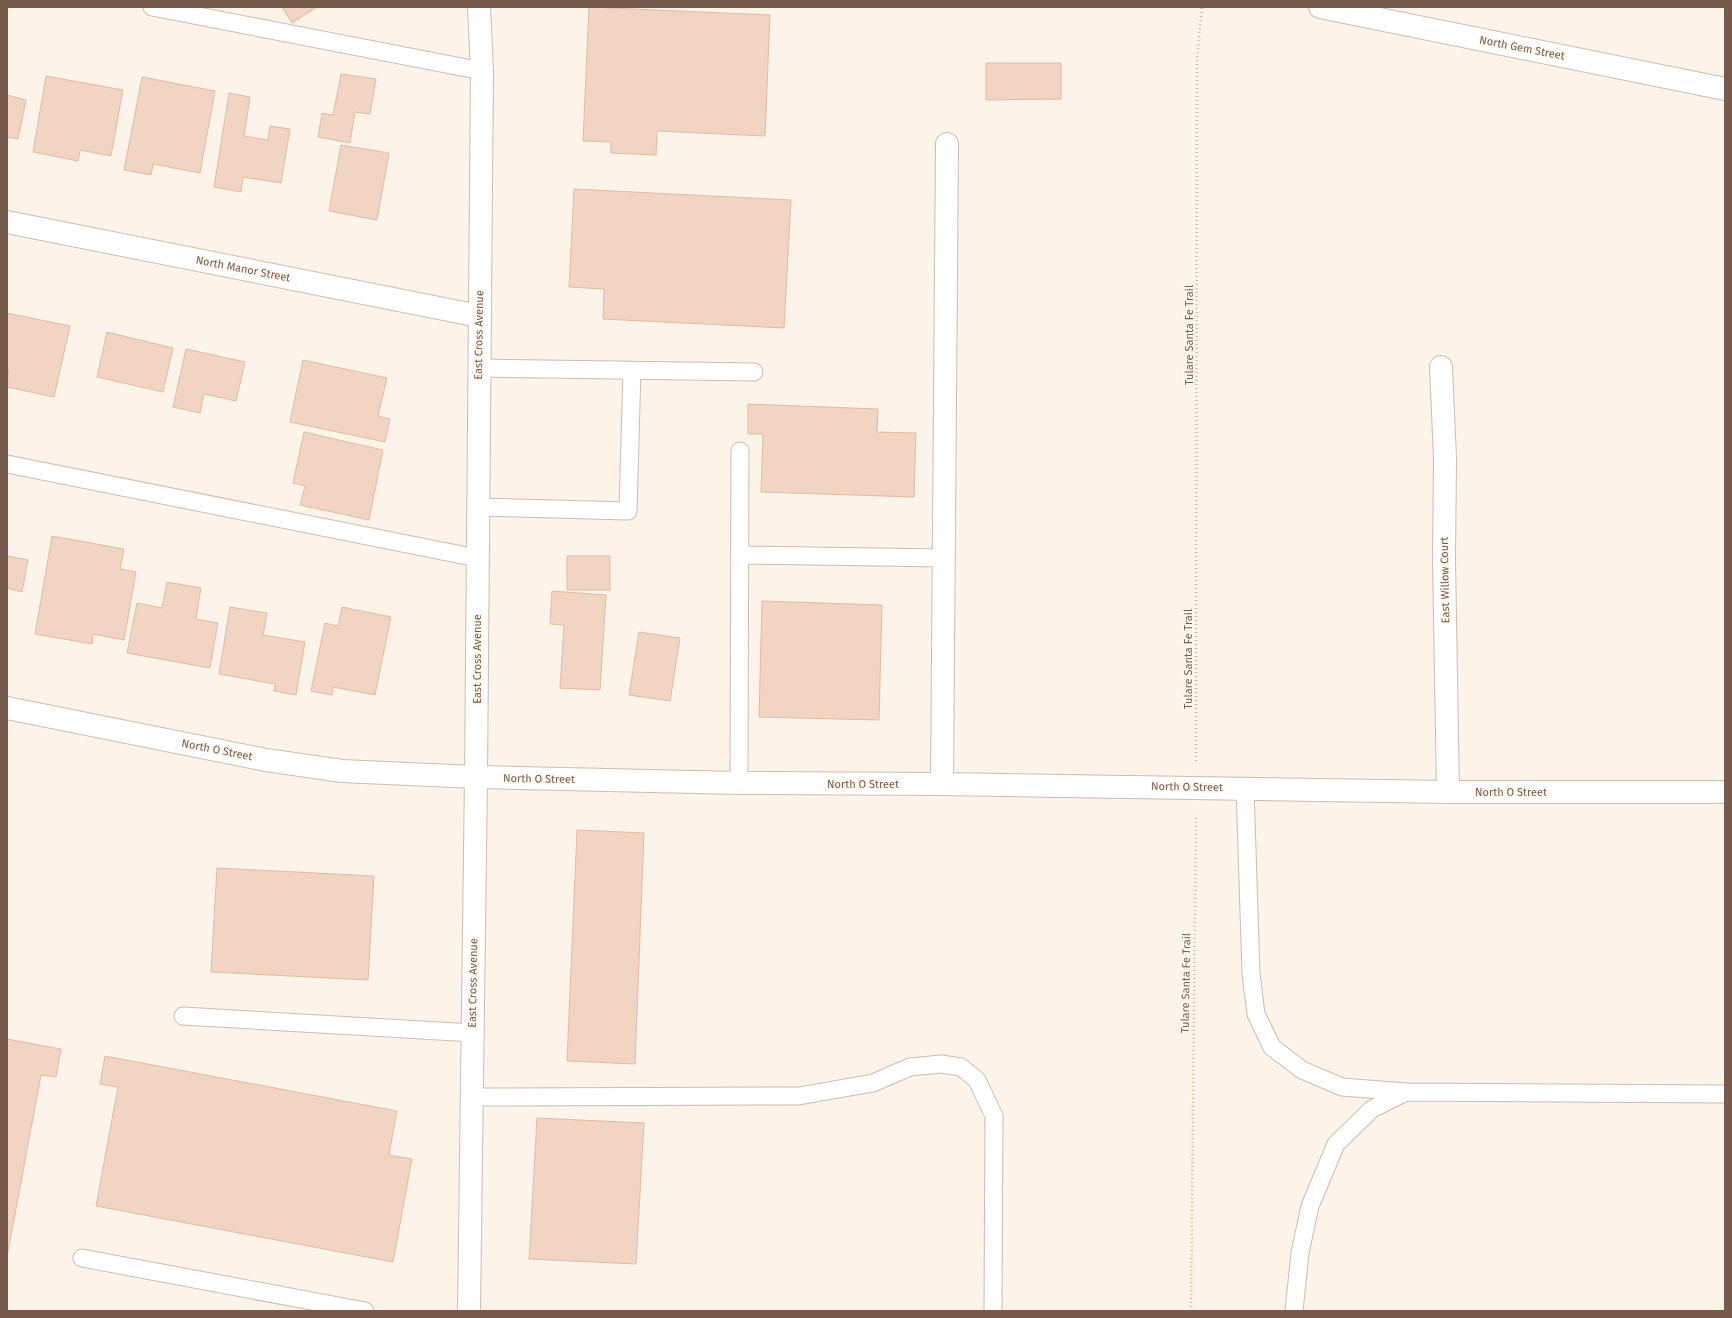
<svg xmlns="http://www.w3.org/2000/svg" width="1732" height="1318" font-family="'Fira Sans',sans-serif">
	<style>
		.building { fill: #f1d4c1; stroke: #e3bba2 }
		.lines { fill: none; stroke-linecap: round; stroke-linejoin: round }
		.service-casing { stroke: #cebcaf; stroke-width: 19 }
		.minor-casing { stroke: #cebcaf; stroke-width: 24 }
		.tertiary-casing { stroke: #cebcaf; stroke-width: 24 }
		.path { stroke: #d6b7a4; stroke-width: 2.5; stroke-dasharray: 1 3; stroke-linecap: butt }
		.service { stroke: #fff; stroke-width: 17 }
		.minor { stroke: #fff; stroke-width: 22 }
		.tertiary { stroke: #fff; stroke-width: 22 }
		.labels { text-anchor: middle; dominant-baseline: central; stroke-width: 3.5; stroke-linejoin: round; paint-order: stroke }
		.street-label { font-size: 11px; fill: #765b4d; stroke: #fef8ef }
	</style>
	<rect width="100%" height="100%" fill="#fcf4e8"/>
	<!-- building -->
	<path class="building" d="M282 7H317L292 23Z
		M589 7 770 15 765 136 657 131 656 155 611 153V142L583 141Z
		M986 63H1061V99L986 100Z
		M341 74 376 79 370 114 355 112 350 143 318 137 322 113 333 115Z
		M46 76 123 90 111 156 80 150 78 161 33 152Z
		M142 77 215 91 200 173 153 164 151 175 124 170Z
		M229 93 250 97 244 136 268 140 270 126 290 129 281 183 243 177 241 192 214 187Z
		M7 95 26 100 18 139 7 137Z
		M341 145 389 153 377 220 329 211Z
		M574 189 791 200 784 328 603 319 604 289 569 287Z
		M7 313 70 326 54 397 7 387 9 370 7 369Z
		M107 332 173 348 163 392 97 377Z
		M186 349 245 362 236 401 204 394 200 413 173 407Z
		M303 360 387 378 378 416 390 419 385 442 290 422Z
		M748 404 878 409 877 432 916 433 914 497 761 492 763 434H748Z
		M304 432 383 450 369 520 300 505 305 486 293 483Z
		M52 536 124 549 120 569 136 572 124 640 93 634 92 644 35 634Z
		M7 556 28 560 22 592 7 588Z
		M567 556H610V590H567Z
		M167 582 201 588 196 619 218 623 210 668 127 653 137 603 162 608Z
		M552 591 606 595 600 690 560 688 564 625 550 624Z
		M762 601 882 605 879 720 759 717Z
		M230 607 267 613 263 635 305 642 296 695 274 691 275 684 219 674Z
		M342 607 391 617 375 695 333 687 332 695 311 691 325 623 338 626Z
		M639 632 680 638 670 701 629 695Z
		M577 830 644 833 635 1064 567 1061Z
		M217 868 374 876 368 980 211 972Z
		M7 1039 61 1049 56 1077 41 1075 7 1257Z
		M105 1056 397 1111 389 1155 412 1159 393 1262 96 1206 118 1087 100 1084Z
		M537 1118 644 1123 636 1264 529 1259Z"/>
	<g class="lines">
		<defs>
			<path id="service" d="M152 7 482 71
				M479 368 754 372
				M7 464 477 558
				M478 507 628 511 632 370
				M740 555 944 558
				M739 783 740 451
				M1245 788 1251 973 1256 1014 1272 1047 1302 1070 1342 1087 1406 1092 1372 1109 1336 1144 1310 1206 1300 1253 1294 1311
				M183 1016 473 1033
				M1406 1092 1725 1094
				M472 1097 799 1096 873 1083 910 1067 941 1064 961 1067 977 1080 994 1116 993 1311
				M82 1258 365 1311"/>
			<path id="minor" d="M1320 7 1725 89
				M7 222 479 316
				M1441 367 1445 458 1444 559 1448 792
				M7 708 266 760 342 771 476 777 739 783 942 784 1448 792H1725
				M942 784 947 144"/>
			<path id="tertiary" d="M469 1311 476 777 482 71 479 7"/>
		</defs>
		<!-- service casing -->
		<use href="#service" class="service-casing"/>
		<!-- minor casing -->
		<use href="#minor" class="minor-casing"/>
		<!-- tertiary casing -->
		<use href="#tertiary" class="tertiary-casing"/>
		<!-- path -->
		<path class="path" d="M1196 761 1197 58 1202 7
			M1191 1311 1196 816"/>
		<!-- service -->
		<use href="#service" class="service"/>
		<!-- minor -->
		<use href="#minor" class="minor"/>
		<!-- tertiary -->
		<use href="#tertiary" class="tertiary"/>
	</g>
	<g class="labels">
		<!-- street labels -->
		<g class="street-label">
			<text transform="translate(1522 48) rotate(11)">North Gem Street</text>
			<text transform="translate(243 269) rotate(11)">North Manor Street</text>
			<text transform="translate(479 335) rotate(-89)">East Cross Avenue</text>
			<text transform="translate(1189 335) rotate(-90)">Tulare Santa Fe Trail</text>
			<text transform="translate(1445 580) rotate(-91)">East Willow Court</text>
			<text transform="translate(477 659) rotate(-90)">East Cross Avenue</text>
			<text transform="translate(1188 659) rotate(-90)">Tulare Santa Fe Trail</text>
			<text transform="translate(217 750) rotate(11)">North O Street</text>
			<text transform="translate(539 779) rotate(1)">North O Street</text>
			<text x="863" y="784">North O Street</text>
			<text transform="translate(1187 787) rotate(1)">North O Street</text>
			<text x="1511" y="792">North O Street</text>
			<text transform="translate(473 983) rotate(-89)">East Cross Avenue</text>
			<text transform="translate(1186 983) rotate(-89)">Tulare Santa Fe Trail</text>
		</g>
	</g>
	<!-- border -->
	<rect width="1732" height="1318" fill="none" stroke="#765b4d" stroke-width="16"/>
</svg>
